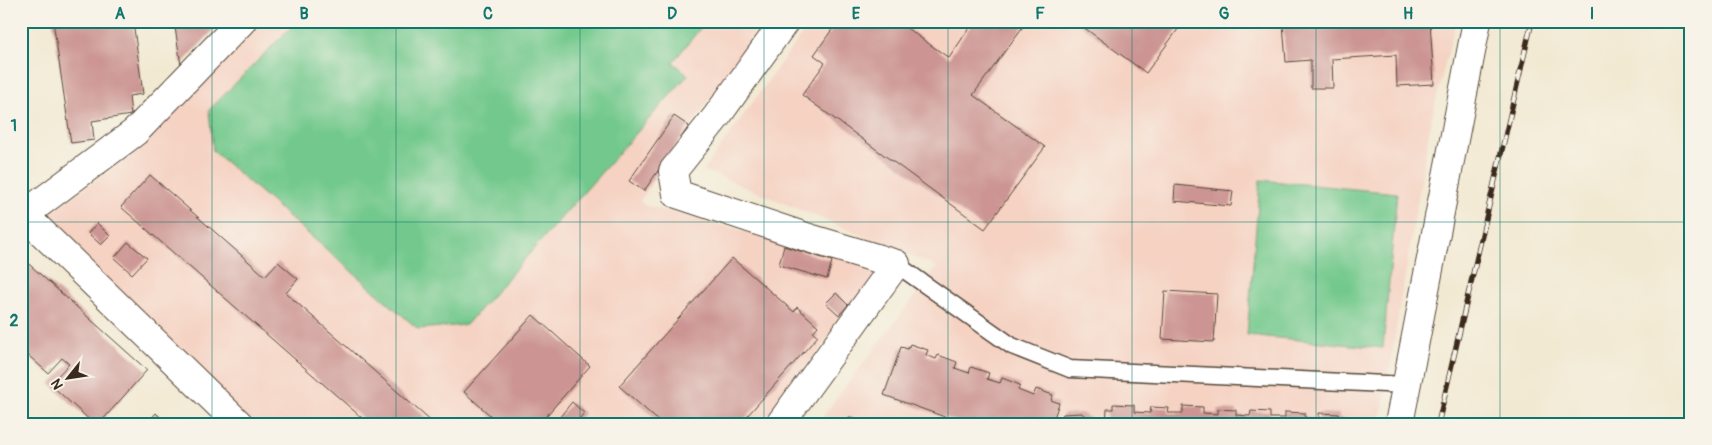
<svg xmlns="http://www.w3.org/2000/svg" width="1712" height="445" font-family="Pangolin,sans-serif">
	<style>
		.built { fill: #f5d2c2 }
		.green { fill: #73c98d; stroke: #577a56 }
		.building { fill: #cc9593 }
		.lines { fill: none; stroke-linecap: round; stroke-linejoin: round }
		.service-casing { stroke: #564739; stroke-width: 19 }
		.minor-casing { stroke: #564739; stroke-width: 30 }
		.service { stroke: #fff; stroke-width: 16 }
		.minor { stroke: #fff; stroke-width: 28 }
		.rail-casing { stroke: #3b2a1e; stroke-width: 5.5 }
		.rail { stroke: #f7f3e8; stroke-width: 4; stroke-dasharray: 11; stroke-linecap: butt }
		.grid { fill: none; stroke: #0f766e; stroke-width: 1; stroke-opacity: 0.55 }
		.neatline { fill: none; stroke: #0f766e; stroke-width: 2 }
		.grid-label { font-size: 16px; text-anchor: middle; font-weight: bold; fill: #0f766e }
	</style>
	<rect width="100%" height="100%" fill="#f7f3e8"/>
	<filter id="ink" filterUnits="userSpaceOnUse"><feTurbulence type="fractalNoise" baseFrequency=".02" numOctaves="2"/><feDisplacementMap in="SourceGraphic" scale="10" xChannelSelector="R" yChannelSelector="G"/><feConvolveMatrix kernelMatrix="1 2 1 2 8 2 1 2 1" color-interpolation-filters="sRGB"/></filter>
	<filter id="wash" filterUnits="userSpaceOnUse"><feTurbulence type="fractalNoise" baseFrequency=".0096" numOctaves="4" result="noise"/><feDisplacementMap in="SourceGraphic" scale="20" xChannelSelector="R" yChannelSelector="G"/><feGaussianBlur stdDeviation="1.12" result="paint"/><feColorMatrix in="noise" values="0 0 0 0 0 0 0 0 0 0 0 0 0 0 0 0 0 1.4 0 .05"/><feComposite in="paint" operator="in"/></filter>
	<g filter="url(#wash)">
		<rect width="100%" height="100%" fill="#f2e9d2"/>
		<!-- built -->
		<path class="built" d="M262 21H762L640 201 644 205 883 267 762 424H253L38 220 138 151Z
			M811 21H1456L1431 121 1380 424H817L937 267 704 170Z"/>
		<!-- green -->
		<path class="green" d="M297 21H706L673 62 688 75 466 325 418 329 213 151 209 110Z
			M1260 180 1397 193 1383 348 1247 335Z"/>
		<g id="blocks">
			<!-- building -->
			<path class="building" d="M53 21H133L143 94 129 96 131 115 92 121 94 140 71 143Z
				M174 21H222L181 65Z
				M838 21H897L949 58 974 21H1027L973 95 1045 147 985 229 802 95 825 63 814 55Z
				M1075 21H1184L1146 73Z
				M1324 21H1430L1434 84 1397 86 1396 55 1332 59 1333 88H1311V60L1286 62 1283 24Z
				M674 116 689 126 644 191 629 181Z
				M150 175 265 276 278 262 298 279 286 293 434 424H369L121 207Z
				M1175 185 1233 191 1231 206 1174 201Z
				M97 223 110 236 101 245 88 233Z
				M128 242 147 258 132 274 114 258Z
				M784 246 832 261 827 279 779 265Z
				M21 257 147 370 99 424H94L50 384 69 364 62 358 48 373 21 349Z
				M732 258 794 312 797 307 818 326 813 332 818 336 740 424H662L619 386Z
				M1165 291 1217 294 1214 342 1162 339Z
				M836 293 848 305 839 315 826 303Z
				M533 315 590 366 539 424H500L464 392Z
				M910 344 928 350 926 355 936 359 938 355 957 362 955 368 969 373 971 367 989 373 987 379 1000 383 1002 378 1020 385 1018 390 1033 396 1036 389 1053 395 1051 400 1059 403 1052 424H964L884 395 901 347 908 349Z
				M572 402 584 413 575 424H554Z
				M1113 404 1134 405V412L1150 413 1151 407 1169 408 1168 413H1183V406L1203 407V413L1218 414V409L1236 410V415L1250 416 1251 411 1270 412V418H1285V412L1305 413V418L1319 419V413L1339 414V418L1347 419 1346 424H1106L1107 409H1113Z
				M156 413 167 424H146Z
				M1081 413 1095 421 1094 424H1060L1063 414Z
				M849 417 860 420 859 424H848Z"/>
		</g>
	</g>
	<g filter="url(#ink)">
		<use href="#blocks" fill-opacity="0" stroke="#564739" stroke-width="1"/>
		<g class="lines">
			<defs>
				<path id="service" d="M896 264 1012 346 1070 369 1406 385"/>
				<path id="minor" d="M24 215 239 424
					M21 217 135 132 242 21
					M780 424 896 264 812 239 677 194 673 171 717 116 785 21
					M1399 424 1477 21"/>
			</defs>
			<!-- service casing -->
			<use href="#service" class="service-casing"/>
			<!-- minor casing -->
			<use href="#minor" class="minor-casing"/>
			<!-- service -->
			<use href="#service" class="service"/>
			<!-- minor -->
			<use href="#minor" class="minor"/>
			<defs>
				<path id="rail" d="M1438 424 1532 21"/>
			</defs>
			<!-- rail casing -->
			<use href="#rail" class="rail-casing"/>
			<!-- rail -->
			<use href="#rail" class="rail"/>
		</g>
	</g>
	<!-- grid -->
	<path class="grid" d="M212 21V424M396 21V424M580 21V424M764 21V424M948 21V424M1132 21V424M1316 21V424M1500 21V424M21 222H1691"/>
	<!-- margin -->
	<rect width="1712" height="445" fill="none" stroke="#f7f3e8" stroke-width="55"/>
	<!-- north arrow -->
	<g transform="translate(68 378) rotate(240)" stroke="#f7f3e8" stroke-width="4" paint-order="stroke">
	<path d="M0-4L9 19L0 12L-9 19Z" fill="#3b2a1e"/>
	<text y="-8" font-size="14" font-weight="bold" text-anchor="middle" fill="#3b2a1e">N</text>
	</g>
	<rect x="28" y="28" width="1656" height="390" class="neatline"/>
	<g class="grid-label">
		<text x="120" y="19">A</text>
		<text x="304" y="19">B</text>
		<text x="488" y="19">C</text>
		<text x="672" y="19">D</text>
		<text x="856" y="19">E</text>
		<text x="1040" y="19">F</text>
		<text x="1224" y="19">G</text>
		<text x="1408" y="19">H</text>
		<text x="1592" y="19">I</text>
		<text x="14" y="131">1</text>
		<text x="14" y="326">2</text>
	</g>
</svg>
